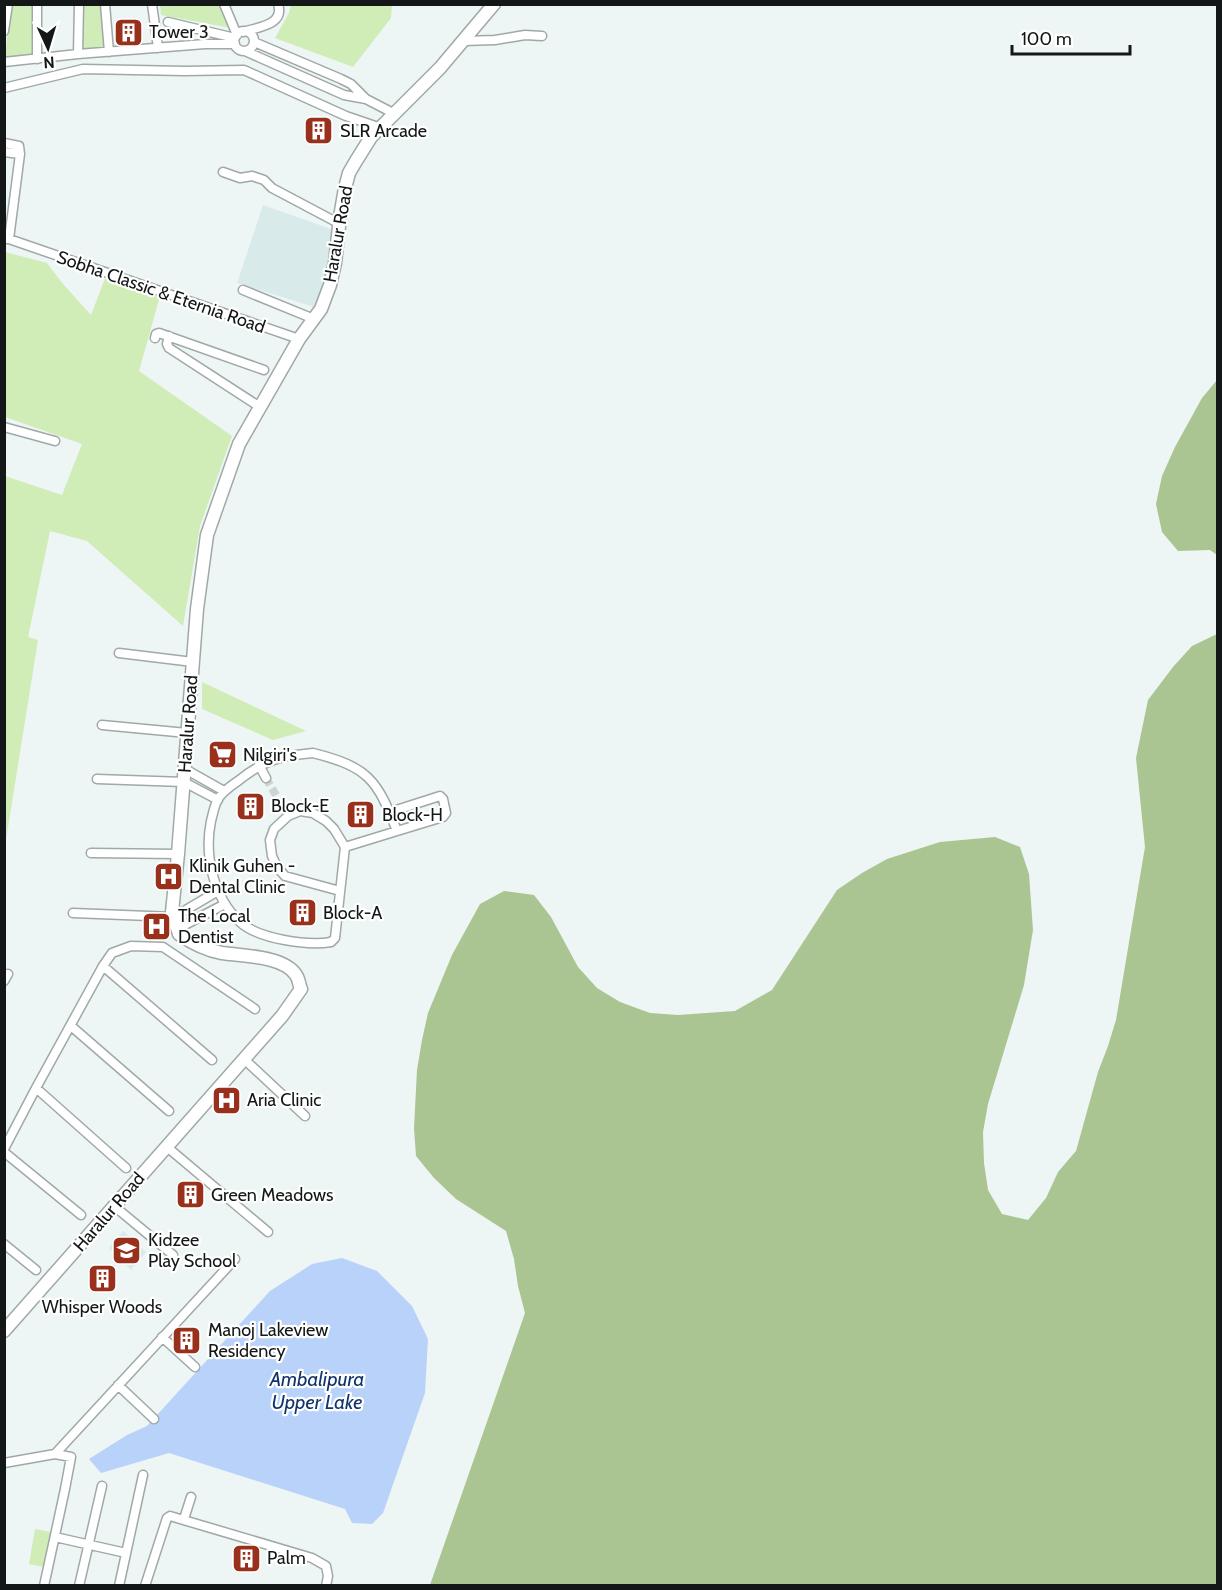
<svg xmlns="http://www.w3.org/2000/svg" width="1222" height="1590" font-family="Cabin,sans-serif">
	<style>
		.built { fill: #d8ebea }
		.green { fill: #d0ecb7 }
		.forest { fill: #aac591 }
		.water { fill: #b9d2fa }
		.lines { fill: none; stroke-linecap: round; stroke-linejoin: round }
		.street-tunnel { stroke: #ccd4d4; stroke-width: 8; stroke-dasharray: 8 4; stroke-linecap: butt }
		.street-casing { stroke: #a0a8a8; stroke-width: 11 }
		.secondary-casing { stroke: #a0a8a8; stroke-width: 15 }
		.street { stroke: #fff; stroke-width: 8 }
		.secondary { stroke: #fff; stroke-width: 12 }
		.labels { text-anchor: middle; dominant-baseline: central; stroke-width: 4.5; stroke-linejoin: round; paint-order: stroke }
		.poi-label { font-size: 18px; fill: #141717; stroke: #fff; text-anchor: start }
		.street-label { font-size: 18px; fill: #141717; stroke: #fff }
		.water-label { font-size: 20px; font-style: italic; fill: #12346d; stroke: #fff }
	</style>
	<rect width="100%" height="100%" fill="#edf5f5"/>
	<!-- built -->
	<path class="built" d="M263 205 334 230 327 278 314 307 237 283Z
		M123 1231 146 1252 131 1270 109 1248Z"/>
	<!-- green -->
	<path class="green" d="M10 5H36L35 57 5 60Z
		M80 5H104L108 50 79 52Z
		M160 5H220L231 28 161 15Z
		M291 5V4L392 5 391 18 353 67 275 38 289 13Z
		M5 252 47 263 63 284 91 315 106 276 160 296 139 371 232 436 200 526 183 626 87 541 50 531 28 637 38 640 5 846V476L62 495 82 444 5 417Z
		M202 682 306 731 273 740 202 709Z
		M35 1529 51 1532 44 1567 29 1564Z"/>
	<!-- forest -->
	<path class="forest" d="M1217 380V555L1210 550 1178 551 1162 532 1156 504 1162 476 1175 447 1202 398Z
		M1217 634V1585H430L525 1313 518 1286 514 1259 506 1231 456 1199 434 1178 416 1156 414 1128 417 1070 422 1040 428 1013 452 955 480 904 504 891 534 895 551 917 578 967 597 988 620 1002 650 1013 678 1015 735 1011 772 990 837 890 862 873 887 859 940 842 995 837 1020 847 1029 874 1033 930 1024 985 988 1104 983 1132 984 1163 988 1190 1002 1214 1028 1220 1046 1198 1058 1172 1076 1151 1098 1072 1108 1046 1116 1020 1145 847 1136 758 1148 700 1173 667 1192 646Z"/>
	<!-- water -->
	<path class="water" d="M342 1258 377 1271 412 1306 428 1339 425 1393 383 1513 372 1524 352 1523 345 1509 169 1453 101 1473 89 1459 127 1435 147 1426 270 1291 312 1264Z"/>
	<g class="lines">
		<!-- street-tunnel -->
		<path class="street-tunnel" d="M266 778 287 814"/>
		<defs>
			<path id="street" d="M105 4 109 52
				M152 4 158 48
				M224 4 237 35
				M168 22 235 38
				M4 31 8 4
				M234 41a10 10 0 1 1 20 0a10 10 0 1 1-20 0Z
				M243 32C258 27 285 25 278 4
				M463 41 495 40 525 35 542 36
				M254 42 341 79 351 84 365 98
				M245 51 344 95 366 99 395 114
				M78 54 79 4
				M37 59V4
				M4 62 78 54 205 44H235
				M4 88 83 69 185 71 244 70 346 116 381 128
				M4 143 19 146 20 154
				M4 152 20 154 9 239H5
				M223 172 240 178 252 176 264 180 272 188 340 224
				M9 239 299 339
				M243 290 314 319
				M169 336 167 344 169 348 260 407
				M155 338 156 334 159 333 264 370
				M4 427 55 441
				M119 653 193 662
				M102 725 187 733
				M313 753C368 767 377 779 397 831L345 847 335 938 331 942C308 946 258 939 240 922 213 897 204 855 211 821 213 814 214 806 218 799 223 791 231 786 238 781 264 760 280 756 313 753Z
				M259 765 266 778
				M185 769 224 791
				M97 779 184 782 218 800
				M390 812 440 796 443 799 446 813 443 817 397 831
				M91 853 178 854
				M340 891 285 876 277 867 272 856 270 840 274 829 288 816 300 811 313 813 326 821 334 829 345 847
				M73 913 174 917 218 891
				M177 929 225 904
				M103 966 212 1060
				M4 981 8 974
				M71 1026 169 1111
				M244 1059 305 1116
				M36 1088 126 1168
				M167 1147 268 1232
				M4 1149 36 1088 103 966 112 953 131 946 163 947 255 1009
				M4 1152 81 1215
				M114 1206 173 1255
				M4 1244 36 1270
				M162 1337 195 1367
				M118 1385 154 1419
				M55 1454 235 1259
				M4 1463 55 1454 71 1457 65 1489 44 1586
				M184 1519 191 1497
				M55 1537 126 1553
				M79 1586 102 1486
				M119 1586 143 1475
				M145 1586 167 1518 170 1516 312 1558 326 1566 328 1576 326 1586"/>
			<path id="secondary" d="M4 1331 282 1016 301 989C299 985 299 979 296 975 284 956 243 956 222 953 205 950 192 943 179 934L172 912 178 854 197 609 207 535 239 444 299 339 321 309 330 285 335 263 340 217 345 188 349 173 356 161 371 137 440 68 494 4"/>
		</defs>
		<!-- street casing -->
		<use href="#street" class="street-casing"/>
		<!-- secondary casing -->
		<use href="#secondary" class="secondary-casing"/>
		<!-- street -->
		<use href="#street" class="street"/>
		<!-- secondary -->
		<use href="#secondary" class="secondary"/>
	</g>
	<!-- icons -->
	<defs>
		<symbol id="building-square" viewBox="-11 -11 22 22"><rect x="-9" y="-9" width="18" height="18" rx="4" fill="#99301c" stroke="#fff"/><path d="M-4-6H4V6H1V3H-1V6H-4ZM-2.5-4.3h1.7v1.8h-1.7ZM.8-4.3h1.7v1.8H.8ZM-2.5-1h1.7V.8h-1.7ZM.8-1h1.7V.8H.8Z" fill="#fff"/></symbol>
		<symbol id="supermarket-square" viewBox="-11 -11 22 22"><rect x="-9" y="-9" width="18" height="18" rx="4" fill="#99301c" stroke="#fff"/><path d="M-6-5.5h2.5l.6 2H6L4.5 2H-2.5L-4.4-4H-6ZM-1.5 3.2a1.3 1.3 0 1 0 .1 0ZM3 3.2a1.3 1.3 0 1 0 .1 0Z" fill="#fff"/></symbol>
		<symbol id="hospital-square" viewBox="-11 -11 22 22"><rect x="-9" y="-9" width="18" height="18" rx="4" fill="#99301c" stroke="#fff"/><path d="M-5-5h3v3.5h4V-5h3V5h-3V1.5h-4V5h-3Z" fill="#fff"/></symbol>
		<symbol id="school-square" viewBox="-11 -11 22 22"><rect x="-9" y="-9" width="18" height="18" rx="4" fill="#99301c" stroke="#fff"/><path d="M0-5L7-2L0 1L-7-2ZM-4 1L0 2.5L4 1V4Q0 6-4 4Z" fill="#fff"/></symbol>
	</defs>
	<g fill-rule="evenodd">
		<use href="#building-square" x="112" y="16" width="33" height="33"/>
		<use href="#building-square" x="302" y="114" width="33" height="33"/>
		<use href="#supermarket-square" x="206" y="738" width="33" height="33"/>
		<use href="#building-square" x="234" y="790" width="33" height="33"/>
		<use href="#building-square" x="344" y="798" width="33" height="33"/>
		<use href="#hospital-square" x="152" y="860" width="33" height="33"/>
		<use href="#building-square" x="286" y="896" width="33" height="33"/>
		<use href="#hospital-square" x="140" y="910" width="33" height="33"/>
		<use href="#hospital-square" x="210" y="1084" width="33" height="33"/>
		<use href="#building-square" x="174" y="1178" width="33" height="33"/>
		<use href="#school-square" x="110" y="1234" width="33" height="33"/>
		<use href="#building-square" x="86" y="1262" width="33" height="33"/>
		<use href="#building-square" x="170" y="1324" width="33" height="33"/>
		<use href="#building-square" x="230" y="1542" width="33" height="33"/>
	</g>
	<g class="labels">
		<!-- poi labels -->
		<g class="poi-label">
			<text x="149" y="32">Tower 3</text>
			<text x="340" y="131">SLR Arcade</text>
			<text x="243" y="755">Nilgiri's</text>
			<text x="271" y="806">Block-E</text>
			<text x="382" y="815">Block-H</text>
			<text x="189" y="866">Klinik Guhen -<tspan x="189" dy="21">Dental Clinic</tspan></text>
			<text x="323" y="913">Block-A</text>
			<text x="178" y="916">The Local<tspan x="178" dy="21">Dentist</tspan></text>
			<text x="247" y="1100">Aria Clinic</text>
			<text x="211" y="1195">Green Meadows</text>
			<text x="148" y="1240">Kidzee<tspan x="148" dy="21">Play School</tspan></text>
			<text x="102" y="1307" text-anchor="middle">Whisper Woods</text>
			<text x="208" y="1330">Manoj Lakeview<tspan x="208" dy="21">Residency</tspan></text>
			<text x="267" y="1558">Palm</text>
		</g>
		<!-- street labels -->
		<g class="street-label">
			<text transform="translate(338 234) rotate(-80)">Haralur Road</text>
			<text transform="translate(161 292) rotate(19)">Sobha Classic &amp; Eternia Road</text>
			<text transform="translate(188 724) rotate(-86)">Haralur Road</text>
			<text transform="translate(109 1212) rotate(-49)">Haralur Road</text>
		</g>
		<!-- water labels -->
		<g class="water-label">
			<text x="317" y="1379">Ambalipura<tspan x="317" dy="23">Upper Lake</tspan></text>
		</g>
	</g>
	<!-- border -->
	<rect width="1222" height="1590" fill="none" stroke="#141717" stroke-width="12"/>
	<!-- north arrow -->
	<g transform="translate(48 48) rotate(176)" stroke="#ffffff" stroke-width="4.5" paint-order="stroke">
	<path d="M0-4.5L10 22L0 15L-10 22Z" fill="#141717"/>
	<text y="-9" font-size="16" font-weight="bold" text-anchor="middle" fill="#141717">N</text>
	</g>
	<!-- scale -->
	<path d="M1012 45v9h118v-9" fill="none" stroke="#141717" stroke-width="3"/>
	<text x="1021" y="45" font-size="18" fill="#141717" stroke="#ffffff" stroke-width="4.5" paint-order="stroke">100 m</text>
</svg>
